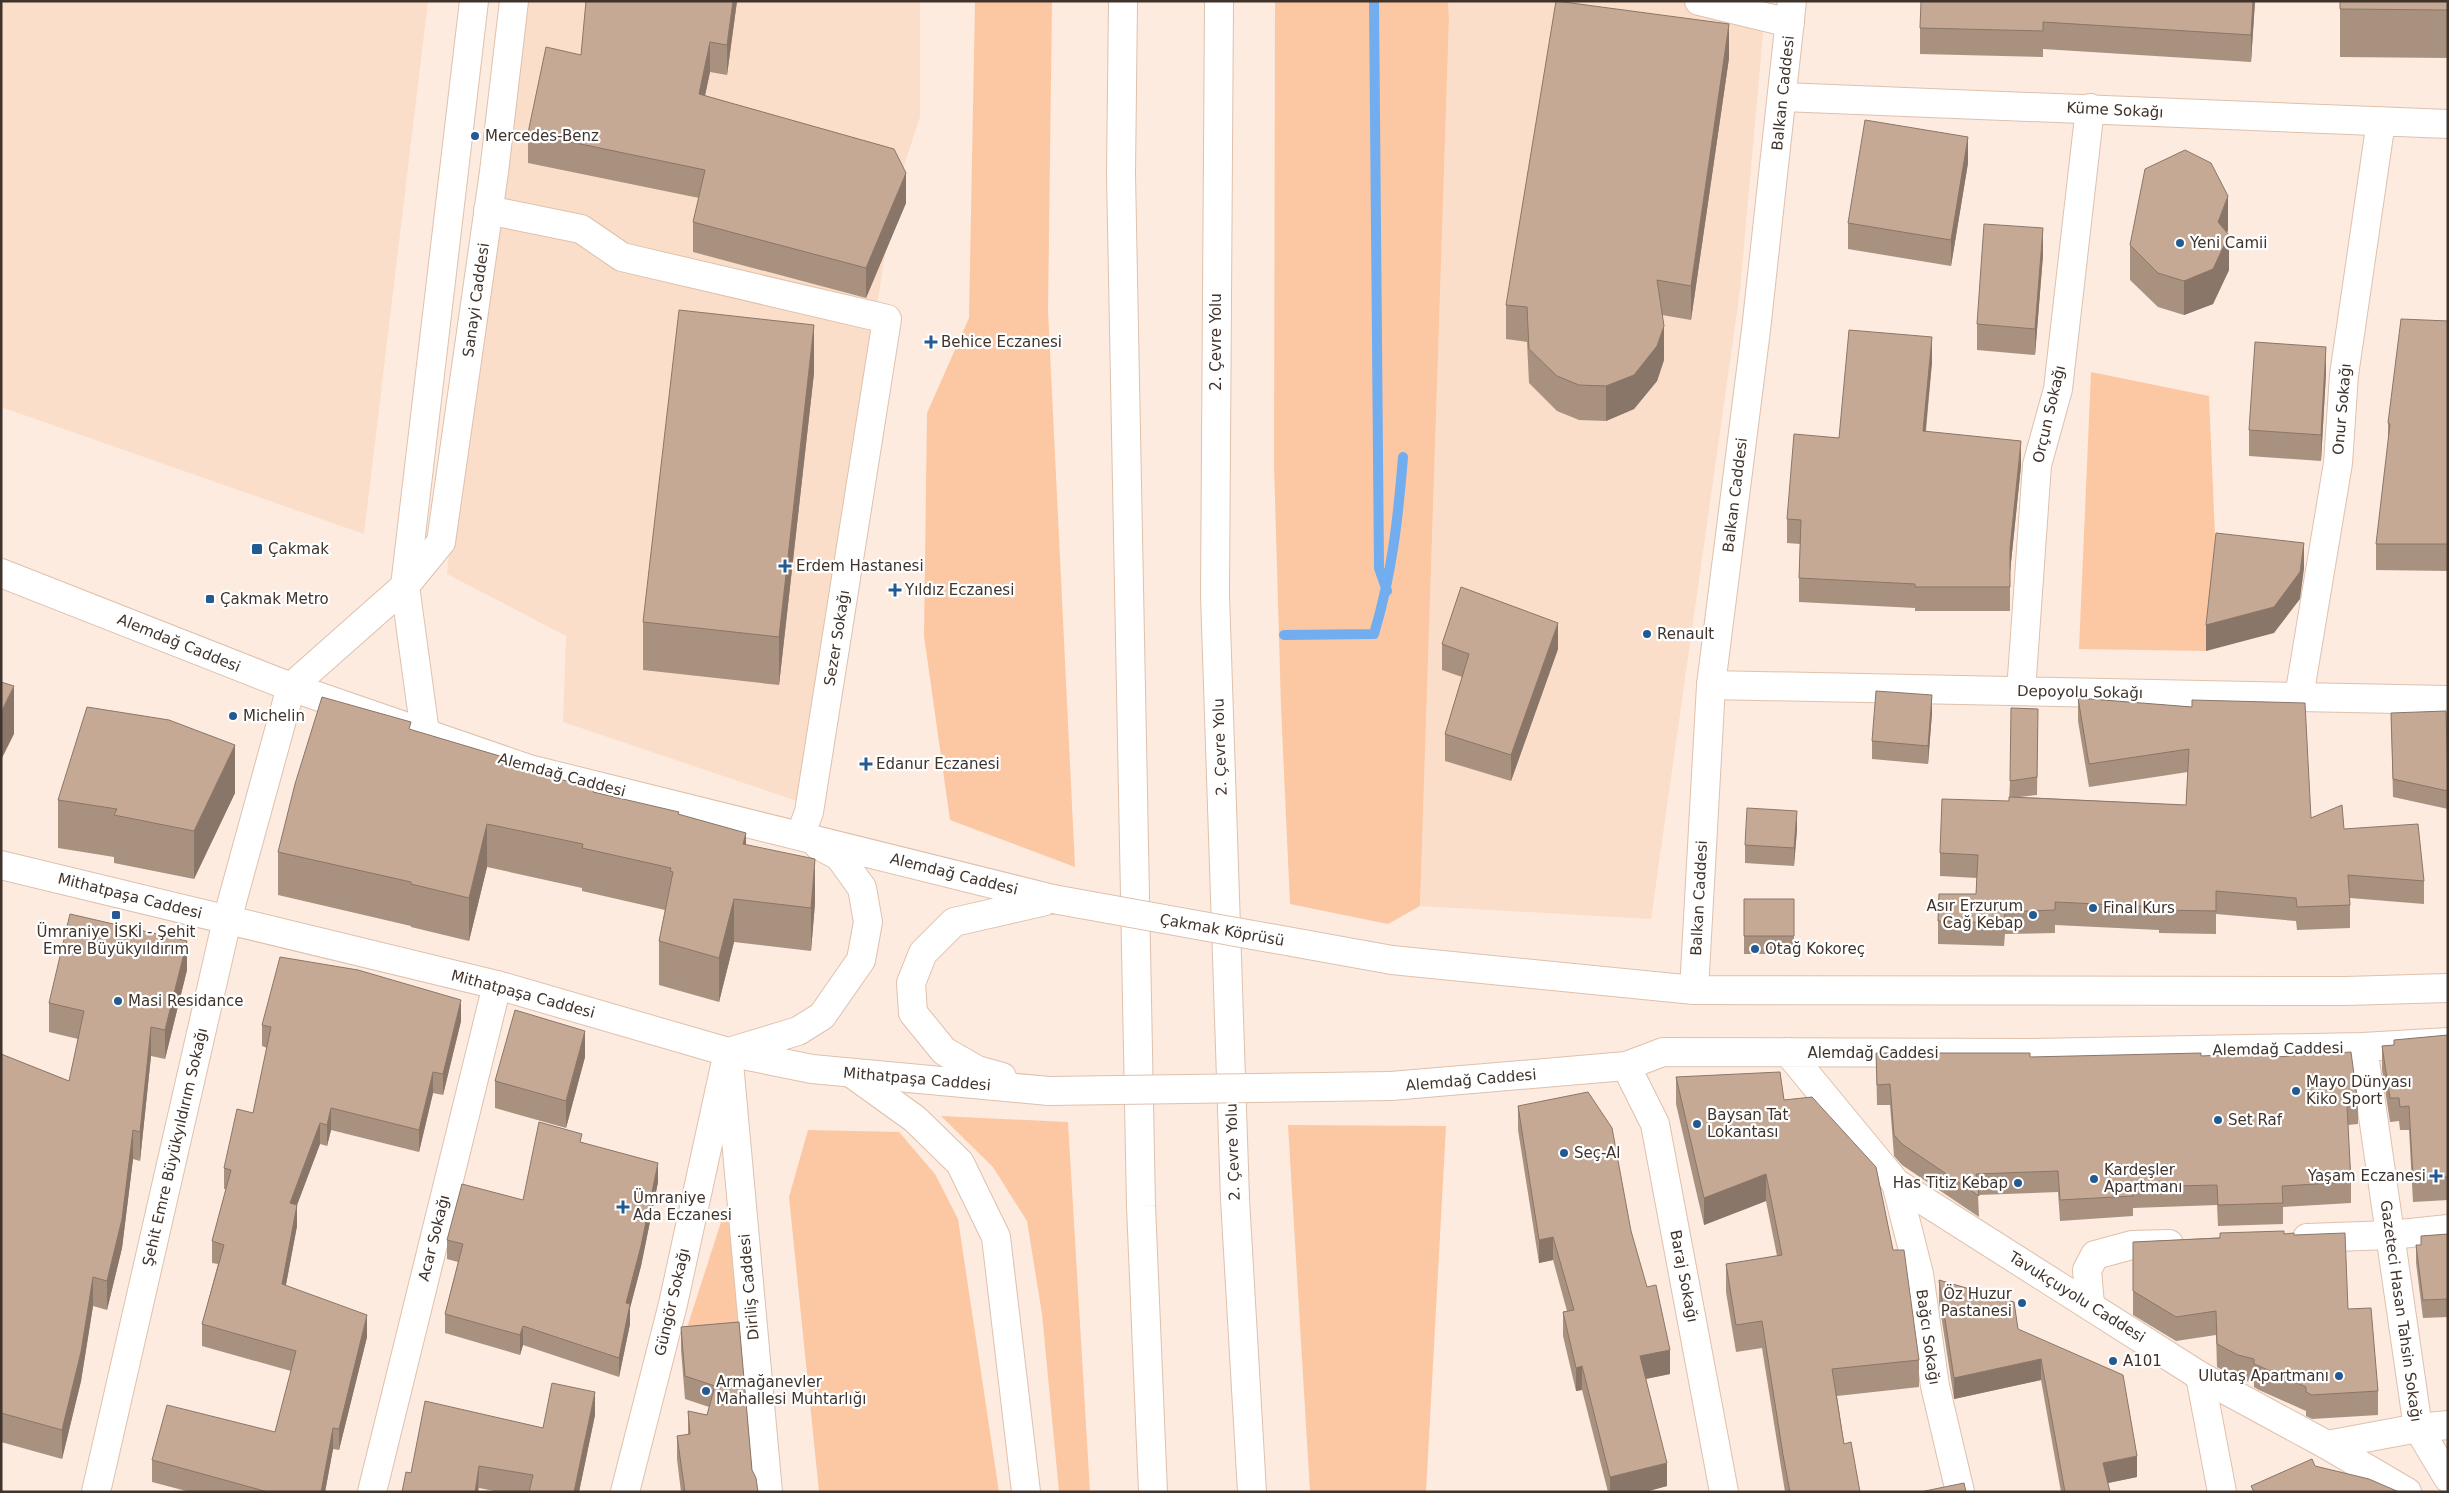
<svg xmlns="http://www.w3.org/2000/svg" width="2449" height="1493" font-family="'DejaVu Sans',sans-serif">
	<style>
		.built { fill: #fbdec9 }
		.green { fill: #fbc8a3 }
		.lines { fill: none; stroke-linecap: round; stroke-linejoin: round }
		.stream { stroke: #72adef; stroke-width: 10 }
		.street-casing { stroke: #dec1ad; stroke-width: 30 }
		.secondary-casing { stroke: #dec1ad; stroke-width: 30 }
		.primary-casing { stroke: #dec1ad; stroke-width: 30 }
		.highway-casing { stroke: #dec1ad; stroke-width: 30 }
		.street { stroke: #fff; stroke-width: 28 }
		.secondary { stroke: #fff; stroke-width: 28 }
		.primary { stroke: #fff; stroke-width: 28 }
		.highway { stroke: #fff; stroke-width: 28 }
		.primary-bridge-casing { stroke: #dec1ad; stroke-width: 30; stroke-linecap: butt }
		.primary-bridge { stroke: #fff; stroke-width: 28 }
		.wall { fill: #a99180 }
		.shaded-wall { fill: #8a7668 }
		.building { fill: #c5a995; stroke: #8a7668 }
		.poi-dot { fill: #245a92; stroke: #fff; stroke-width: 2 }
		.labels { text-anchor: middle; dominant-baseline: central; stroke-width: 4.5; stroke-linejoin: round; paint-order: stroke }
		.street-label { font-size: 15px; fill: #3f332b; stroke: #fff }
		.poi-label { font-size: 15px; fill: #3f332b; stroke: #fff; text-anchor: start }
	</style>
	<rect width="100%" height="100%" fill="#fdebdf"/>
	<!-- built -->
	<path class="built" d="M1 1H428L364 534 1 407Z
		M503 1H920V117L894 196 800 802 563 722 566 636 447 574Z
		M1448 1H1766L1740 291 1651 919 1420 906 1449 18Z"/>
	<!-- green -->
	<path class="green" d="M975 1H1052L1048 311 1075 867 950 820 924 636 927 413 969 318Z
		M1275 1H1448L1449 18 1420 906 1388 924 1290 904 1281 707 1274 464Z
		M2091 372 2209 396 2216 560 2206 651 2079 649Z
		M941 1116 1068 1122 1090 1492H1059L1042 1314 1027 1221 993 1167Z
		M1288 1125 1446 1126 1426 1492H1310Z
		M808 1130 899 1132 935 1174 958 1219 999 1492H819L789 1197Z
		M722 1219 741 1222 743 1338 683 1340Z"/>
	<g class="lines">
		<!-- stream -->
		<path class="stream" d="M1374 1 1379 568 1387 591
			M1284 635 1374 634C1392 574 1398 519 1403 457"/>
		<defs>
			<path id="street" d="M1699 1 1790 23
				M1783 97 2448 124
				M488 210 581 229 622 257 887 319 809 812 800 836
				M405 586 441 542 494 172 514 1
				M1711 685 2448 700
				M2021 691 2037 465 2058 389 2090 108
				M2299 697 2338 463 2344 375 2381 121
				M1626 1066 1655 1124 1724 1492
				M1896 1183 1919 1274 1935 1386 1960 1492
				M2307 1238 2391 1235 2448 1229
				M2090 1305 2087 1270 2095 1255 2132 1245 2169 1244
				M2200 1376 2222 1492
				M2327 1445 2418 1428 2448 1425
				M96 1492 227 920 291 687
				M372 1492 497 985
				M625 1492 673 1304 726 1061"/>
			<path id="secondary" d="M291 687 405 586
				M425 733 405 586 474 1
				M1694 990 1711 685 1756 330 1792 1
				M728 1052 768 1492"/>
			<path id="primary" d="M1 573 291 687 529 769 1053 899
				M1 865 497 985 728 1052 812 1069 1049 1091
				M1392 960 1694 990 2345 991 2448 988
				M2363 1047 2418 1428 2448 1478
				M732 1051 798 1031 822 1016 861 960 868 922 862 888 839 856 818 845
				M1788 1052 1896 1183 2200 1376 2327 1445 2407 1492
				M1002 1077 977 1070 944 1051 913 1013 911 983 923 953 954 922 1050 900
				M1391 1086 1626 1066 1663 1052 2030 1053 2363 1047 2448 1042"/>
			<path id="highway" d="M1123 1 1121 174 1141 1206 1153 1492
				M1219 1 1215 595 1235 1199 1252 1492
				M851 1073 915 1119 960 1163 996 1237 1026 1492"/>
		</defs>
		<!-- street casing -->
		<use href="#street" class="street-casing"/>
		<!-- secondary casing -->
		<use href="#secondary" class="secondary-casing"/>
		<!-- primary casing -->
		<use href="#primary" class="primary-casing"/>
		<!-- highway casing -->
		<use href="#highway" class="highway-casing"/>
		<!-- street -->
		<use href="#street" class="street"/>
		<!-- secondary -->
		<use href="#secondary" class="secondary"/>
		<!-- primary -->
		<use href="#primary" class="primary"/>
		<!-- highway -->
		<use href="#highway" class="highway"/>
		<defs>
			<path id="primary-bridge" d="M1053 899 1392 960
				M1049 1091 1391 1086"/>
		</defs>
		<!-- primary-bridge casing -->
		<use href="#primary-bridge" class="primary-bridge-casing"/>
		<!-- primary-bridge -->
		<use href="#primary-bridge" class="primary-bridge"/>
	</g>
	<!-- wall -->
	<path class="wall" d="M737 1 727 75 710 72 705 95 906 203 866 298 693 252V222L699 198 528 163V133L581 55Z
		M2255 1 2251 62 2043 49V57L1920 54V28Z
		M2340 1H2448V58L2340 57Z
		M1729 58 1691 320 1662 315 1664 360 1657 381 1634 409 1606 421 1579 420 1557 411 1529 383 1527 342 1506 339V305Z
		M1968 163 1951 266 1848 249V223Z
		M2228 230 2227 233 2229 270 2213 304 2184 315 2158 307 2130 280V245Z
		M2043 255 2035 355 1977 350V324Z
		M2448 321V571L2376 570V544L2388 446V423Z
		M1932 362 1926 431 2021 466 2010 572V611H1915V608L1799 602V578L1800 544 1787 543V519L1839 438Z
		M814 373 779 685 643 670V622Z
		M2326 373 2321 461 2249 456V430Z
		M1442 644 1558 649 1511 781 1445 761V734L1462 677 1442 670Z
		M2078 698 2192 707 2311 818 2344 829 2424 881V904L2350 898V928L2297 930 2296 921 2216 914V934L2159 933V930L2055 925V933L2005 934 2004 946 1938 944V921L1976 894 1977 878 1940 876V853L2009 801 2010 781 2038 727 2037 795 2020 797 2186 805 2188 772 2089 787 2078 721Z
		M1932 713 1928 764 1872 759V741Z
		M2391 713 2448 791V809L2393 797Z
		M411 730 513 765 594 792 679 814 746 845 815 903 811 951 734 942 719 1002 659 985V941L665 910 582 891V888L487 867 469 941 411 927V926L278 895V852Z
		M235 793 194 879 114 863V857L58 848V800Z
		M1797 829 1794 866 1745 863V845Z
		M1744 899H1794V954H1744Z
		M187 970 165 1059 151 1056 140 1161 133 1159 122 1248 107 1310 93 1306 81 1381 62 1459 1 1442V1054L69 1081 78 1039 49 1032V1003Z
		M461 1021 443 1095 433 1093 419 1152 331 1130 327 1146 320 1144 297 1205V1226L286 1285 367 1337 339 1450 333 1449 325 1492H190L152 1482V1460L275 1432 291 1371 202 1346V1324L218 1264 212 1263V1241L226 1189H224V1168L253 1113 267 1048 262 1046V1025Z
		M2448 1035V1200L2413 1202 2409 1130H2400L2399 1121 2390 1122 2382 1070V1046L2394 1045V1040Z
		M1876 1053 2030 1057 2201 1056 2276 1057 2358 1104V1124L2348 1125 2351 1182V1203L2283 1207V1224L2218 1226 2217 1205 2133 1208V1216L2060 1221 2058 1192 1978 1195 1979 1217 1902 1165 1894 1156 1890 1105H1877Z
		M585 1057 566 1128 495 1108V1081Z
		M1676 1077 1784 1100 1893 1250 1919 1360V1387L1837 1396 1844 1444 1860 1492H1785L1762 1348 1736 1352 1726 1292V1264L1777 1256 1766 1201 1704 1225 1676 1104Z
		M1518 1106 1631 1231 1670 1374 1646 1379 1667 1486 1645 1492H1608L1582 1390 1576 1391 1563 1336V1312L1567 1311 1553 1260 1539 1263 1518 1130Z
		M582 1142 658 1182 641 1266 630 1308V1324L619 1377 523 1345 520 1355 445 1333V1314L458 1262 447 1259V1240L523 1200Z
		M2284 1234 2294 1235 2348 1309 2378 1391V1415L2312 1419 2306 1416V1411L2259 1390 2254 1387V1383L2238 1379 2217 1367 2216 1335 2176 1341 2133 1315V1242Z
		M2448 1234V1317L2423 1318 2416 1263V1245H2421V1236Z
		M1939 1280 2018 1329 2137 1477 2108 1483 2110 1492H2061L2041 1380 1954 1399 1939 1302Z
		M739 1322 752 1470 758 1492H681L677 1459V1436L688 1435V1411L707 1415 709 1407 685 1399 681 1350V1327Z
		M595 1415 579 1492H499L479 1488 478 1492H402L411 1473 543 1428Z"/>
	<!-- shaded-wall -->
	<path class="shaded-wall" d="M733 1H737L727 75V45Z
		M2253 1H2255L2251 62V35Z
		M1729 24V58L1691 320V286Z
		M710 42V72L699 124V94Z
		M1968 137V163L1951 266V240Z
		M906 173V203L866 298V268Z
		M2228 196V230L2218 256V222Z
		M2043 228V255L2035 355V329Z
		M2229 235V270L2213 304 2184 315V281Z
		M814 325V373L779 685V637Z
		M1664 326V360L1657 381 1634 409 1606 421V386Z
		M1932 337V362L1923 455V431Z
		M2326 347V373L2321 461V435Z
		M2021 441V466L2010 572V548Z
		M2304 543V569L2300 599 2274 633 2206 651V625Z
		M1558 623V649L1511 781V755Z
		M14 686V734L1 760V712Z
		M1932 695V713L1928 764V746Z
		M235 745V793L194 879V831Z
		M1797 811V829L1794 866V848Z
		M487 824V867L469 941V898Z
		M746 833V876L743 844Z
		M815 859V903L811 951V908Z
		M734 899V942L719 1002V958Z
		M187 941V970L165 1059V1030Z
		M461 1000V1021L443 1095V1074Z
		M151 1027V1056L140 1161V1132Z
		M585 1031V1057L566 1128V1101Z
		M433 1072V1093L419 1152V1130Z
		M331 1108V1130L327 1146V1125Z
		M320 1123V1144L297 1205V1226L282 1305V1284L290 1203Z
		M133 1130V1159L122 1248 107 1310V1281Z
		M658 1163V1182L641 1266 630 1308V1324L619 1377V1358L626 1303Z
		M1766 1174V1201L1704 1225V1198Z
		M1553 1237V1260L1539 1263V1240Z
		M93 1277V1306L81 1381 62 1459V1430Z
		M367 1315V1337L339 1450V1429Z
		M523 1326V1345L520 1355V1335Z
		M1670 1350V1374L1640 1380V1356Z
		M2041 1359V1380L1954 1399V1378Z
		M1582 1366V1390L1576 1391V1368Z
		M595 1392V1415L579 1492H574Z
		M333 1428V1449L325 1492H321Z
		M2137 1456V1477L2103 1484V1463Z
		M1667 1463V1486L1645 1492H1610V1477Z
		M479 1466 478 1492H475Z"/>
	<!-- building -->
	<path class="building" d="M586 1H733L727 45 710 42 699 94 894 149 906 173 866 268 693 222 705 170 528 133 546 47 581 55Z
		M1556 1 1729 24 1691 286 1657 280 1664 326 1657 346 1634 375 1606 386 1579 385 1557 376 1529 349 1527 307 1506 305Z
		M1921 1H2253L2251 35 2043 22V31L1920 28Z
		M2340 1H2448V10L2340 9Z
		M1865 120 1968 137 1951 240 1848 223Z
		M2185 150 2211 163 2228 196 2218 222 2229 235 2213 269 2184 281 2158 273 2130 245 2145 169Z
		M1984 224 2043 228 2035 329 1977 324Z
		M679 310 814 325 779 637 643 622Z
		M2401 319 2448 321V544H2376L2390 424 2388 423Z
		M1849 330 1932 337 1923 431 2021 441 2010 548V587H1915V584L1799 578 1801 520 1787 519 1794 434 1839 438Z
		M2255 342 2326 347 2321 435 2249 430Z
		M2216 533 2304 543 2300 572 2274 607 2206 625Z
		M1461 587 1558 623 1511 755 1445 734 1469 654 1442 644Z
		M1 682 14 686 1 712Z
		M1876 691 1932 695 1928 746 1872 741Z
		M322 697 411 722 409 729 513 760 512 765 594 789 593 792 679 812 678 814 746 833 743 844 815 859 811 908 734 899 719 958 659 941 673 872 670 871 671 868 582 848 583 844 487 824 469 898 411 884V882L278 852 295 784Z
		M2078 698 2192 707V700L2305 703 2311 818 2342 805 2344 829 2418 824 2424 881 2348 875 2350 905 2297 907 2296 898 2216 891V911L2159 910V907L2055 902V910L2005 912 2004 923 1938 921 1939 894H1976L1978 855 1940 853 1942 799 2009 801V797L2186 805 2189 749 2089 764Z
		M87 707 169 720 235 745 194 831 114 815 117 809 58 800Z
		M2011 708 2038 709 2037 777 2010 781Z
		M2446 711 2448 791 2393 779 2391 713Z
		M1747 808 1797 811 1794 848 1745 845Z
		M1744 899H1794V936H1744Z
		M70 914 187 941 165 1030 151 1027 140 1132 133 1130 122 1219 107 1281 93 1277 81 1352 62 1430 1 1413V1054L69 1081 84 1011 49 1003Z
		M280 957 358 970 461 1000 443 1074 433 1072 419 1130 331 1108 327 1125 320 1123 290 1203 297 1205 282 1284 367 1315 339 1429 333 1428 321 1492H268L152 1460 167 1405 275 1432 296 1351 202 1324 224 1245 212 1241 231 1170 224 1168 237 1109 253 1113 271 1027 262 1025Z
		M515 1010 585 1031 566 1101 495 1081Z
		M2448 1035V1177L2413 1178 2409 1106 2400 1107 2399 1098H2390L2382 1046 2394 1045V1040Z
		M2276 1052V1057L2351 1052 2358 1104 2347 1105 2351 1182 2282 1186 2283 1203 2218 1205 2217 1185 2132 1187 2133 1196 2060 1200 2058 1171 1976 1174 1979 1196 1902 1144 1894 1135 1890 1084 1877 1085 1876 1053H2030V1057L2201 1053V1056Z
		M1780 1072 1784 1100 1812 1097 1876 1167 1893 1250H1904L1919 1360 1832 1369 1844 1444 1851 1442 1860 1492H1790L1783 1455 1762 1321 1736 1325 1726 1264 1782 1255 1766 1174 1704 1198 1676 1077Z
		M1588 1092 1612 1128 1631 1231 1647 1287 1656 1285 1670 1350 1640 1356 1667 1463 1610 1477 1582 1366 1576 1368 1563 1312 1574 1310 1553 1237 1539 1240 1518 1106Z
		M539 1122 582 1134 580 1142 658 1163 641 1246 626 1303 630 1304 619 1358 523 1326 520 1335 445 1314 463 1244 447 1240 462 1184 523 1200Z
		M2284 1231V1234L2294 1233V1235L2345 1233 2348 1309 2371 1308 2378 1391 2312 1395 2306 1392V1387L2259 1366 2254 1364V1359L2238 1355 2217 1344 2216 1311 2176 1317 2133 1291V1242L2220 1238V1233Z
		M2448 1234V1299L2423 1300 2416 1245H2421V1236Z
		M1939 1280 2014 1302 2018 1329 2123 1375 2137 1456 2103 1463 2110 1492H2065L2041 1359 1954 1378Z
		M739 1322 752 1470 756 1478 758 1492H685L677 1436 690 1434 688 1411 707 1415 715 1386 685 1376 681 1327Z
		M552 1383 595 1392 574 1492H529L533 1475 479 1466 475 1492H402L406 1472 411 1473 425 1401 543 1428Z
		M2312 1459 2315 1466 2369 1479 2399 1492H2254L2251 1486Z
		M1964 1483 1966 1492H1920Z"/>
	<!-- markers -->
	<g class="poi-dot">
		<circle cx="475" cy="136" r="5"/>
		<circle cx="2180" cy="243" r="5"/>
		<path d="M928.5 334.5h5v5h5v5h-5v5h-5v-5h-5v-5h5z"/>
		<rect x="251" y="543" width="12" height="12" rx="2.5"/>
		<path d="M782.5 558.5h5v5h5v5h-5v5h-5v-5h-5v-5h5z"/>
		<path d="M892.5 582.5h5v5h5v5h-5v5h-5v-5h-5v-5h5z"/>
		<rect x="205" y="594" width="10" height="10" rx="2.5"/>
		<circle cx="1647" cy="634" r="5"/>
		<circle cx="233" cy="716" r="5"/>
		<path d="M863.5 756.5h5v5h5v5h-5v5h-5v-5h-5v-5h5z"/>
		<circle cx="2093" cy="908" r="5"/>
		<rect x="111" y="910" width="10" height="10" rx="2.5"/>
		<circle cx="2033" cy="915" r="5"/>
		<circle cx="1755" cy="949" r="5"/>
		<circle cx="118" cy="1001" r="5"/>
		<circle cx="2296" cy="1091" r="5"/>
		<circle cx="2218" cy="1120" r="5"/>
		<circle cx="1697" cy="1124" r="5"/>
		<circle cx="1564" cy="1153" r="5"/>
		<path d="M2433.5 1168.5h5v5h5v5h-5v5h-5v-5h-5v-5h5z"/>
		<circle cx="2094" cy="1179" r="5"/>
		<circle cx="2018" cy="1183" r="5"/>
		<path d="M620.5 1199.5h5v5h5v5h-5v5h-5v-5h-5v-5h5z"/>
		<circle cx="2022" cy="1303" r="5"/>
		<circle cx="2113" cy="1361" r="5"/>
		<circle cx="2339" cy="1376" r="5"/>
		<circle cx="706" cy="1391" r="5"/>
	</g>
	<g class="labels">
		<!-- street labels -->
		<g class="street-label">
			<text transform="translate(1783 93) rotate(-84)">Balkan Caddesi</text>
			<text transform="translate(2115 110) rotate(3)">Küme Sokağı</text>
			<text transform="translate(476 300) rotate(-82)">Sanayi Caddesi</text>
			<text transform="translate(1216 342) rotate(-90)">2. Çevre Yolu</text>
			<text transform="translate(2342 409) rotate(-85)">Onur Sokağı</text>
			<text transform="translate(2049 414) rotate(-77)">Orçun Sokağı</text>
			<text transform="translate(1735 495) rotate(-83)">Balkan Caddesi</text>
			<text transform="translate(837 638) rotate(-81)">Sezer Sokağı</text>
			<text transform="translate(179 643) rotate(22)">Alemdağ Caddesi</text>
			<text transform="translate(2080 692) rotate(1)">Depoyolu Sokağı</text>
			<text transform="translate(1220 747) rotate(-92)">2. Çevre Yolu</text>
			<text transform="translate(562 775) rotate(15)">Alemdağ Caddesi</text>
			<text transform="translate(954 874) rotate(14)">Alemdağ Caddesi</text>
			<text transform="translate(130 896) rotate(14)">Mithatpaşa Caddesi</text>
			<text transform="translate(1699 898) rotate(-87)">Balkan Caddesi</text>
			<text transform="translate(1222 930) rotate(10)">Çakmak Köprüsü</text>
			<text transform="translate(523 994) rotate(15)">Mithatpaşa Caddesi</text>
			<text transform="translate(2278 1049) rotate(-1)">Alemdağ Caddesi</text>
			<text x="1873" y="1053">Alemdağ Caddesi</text>
			<text transform="translate(917 1079) rotate(5)">Mithatpaşa Caddesi</text>
			<text transform="translate(1471 1080) rotate(-5)">Alemdağ Caddesi</text>
			<text transform="translate(175 1147) rotate(-77)">Şehit Emre Büyükyıldırım Sokağı</text>
			<text transform="translate(1233 1152) rotate(-92)">2. Çevre Yolu</text>
			<text transform="translate(434 1238) rotate(-76)">Acar Sokağı</text>
			<text transform="translate(1684 1276) rotate(79)">Baraj Sokağı</text>
			<text transform="translate(749 1287) rotate(-95)">Diriliş Caddesi</text>
			<text transform="translate(2077 1297) rotate(32)">Tavukçuyolu Caddesi</text>
			<text transform="translate(672 1302) rotate(-77)">Güngör Sokağı</text>
			<text transform="translate(2401 1311) rotate(82)">Gazeteci Hasan Tahsin Sokağı</text>
			<text transform="translate(1928 1337) rotate(82)">Bağcı Sokağı</text>
		</g>
		<!-- poi labels -->
		<g class="poi-label">
			<text x="485" y="136">Mercedes-Benz</text>
			<text x="2190" y="243">Yeni Camii</text>
			<text x="941" y="342">Behice Eczanesi</text>
			<text x="268" y="549">Çakmak</text>
			<text x="796" y="566">Erdem Hastanesi</text>
			<text x="905" y="590">Yıldız Eczanesi</text>
			<text x="220" y="599">Çakmak Metro</text>
			<text x="1657" y="634">Renault</text>
			<text x="243" y="716">Michelin</text>
			<text x="876" y="764">Edanur Eczanesi</text>
			<text x="2023" y="906" text-anchor="end">Asır Erzurum<tspan x="2023" dy="17">Cağ Kebap</tspan></text>
			<text x="2103" y="908">Final Kurs</text>
			<text x="116" y="932" text-anchor="middle">Ümraniye İSKİ - Şehit<tspan x="116" dy="17">Emre Büyükyıldırım</tspan></text>
			<text x="1765" y="949">Otağ Kokoreç</text>
			<text x="128" y="1001">Masi Residance</text>
			<text x="2306" y="1082">Mayo Dünyası<tspan x="2306" dy="17">Kiko Sport</tspan></text>
			<text x="1707" y="1115">Baysan Tat<tspan x="1707" dy="17">Lokantası</tspan></text>
			<text x="2228" y="1120">Set Raf</text>
			<text x="1574" y="1153">Seç-Al</text>
			<text x="2104" y="1170">Kardeşler<tspan x="2104" dy="17">Apartmanı</tspan></text>
			<text x="2426" y="1176" text-anchor="end">Yaşam Eczanesi</text>
			<text x="2008" y="1183" text-anchor="end">Has Titiz Kebap</text>
			<text x="633" y="1198">Ümraniye<tspan x="633" dy="17">Ada Eczanesi</tspan></text>
			<text x="2012" y="1294" text-anchor="end">Öz Huzur<tspan x="2012" dy="17">Pastanesi</tspan></text>
			<text x="2123" y="1361">A101</text>
			<text x="2329" y="1376" text-anchor="end">Ulutaş Apartmanı</text>
			<text x="716" y="1382">Armağanevler<tspan x="716" dy="17">Mahallesi Muhtarlığı</tspan></text>
		</g>
	</g>
	<!-- border -->
	<rect width="2449" height="1493" fill="none" stroke="#3f332b" stroke-width="5"/>
</svg>
